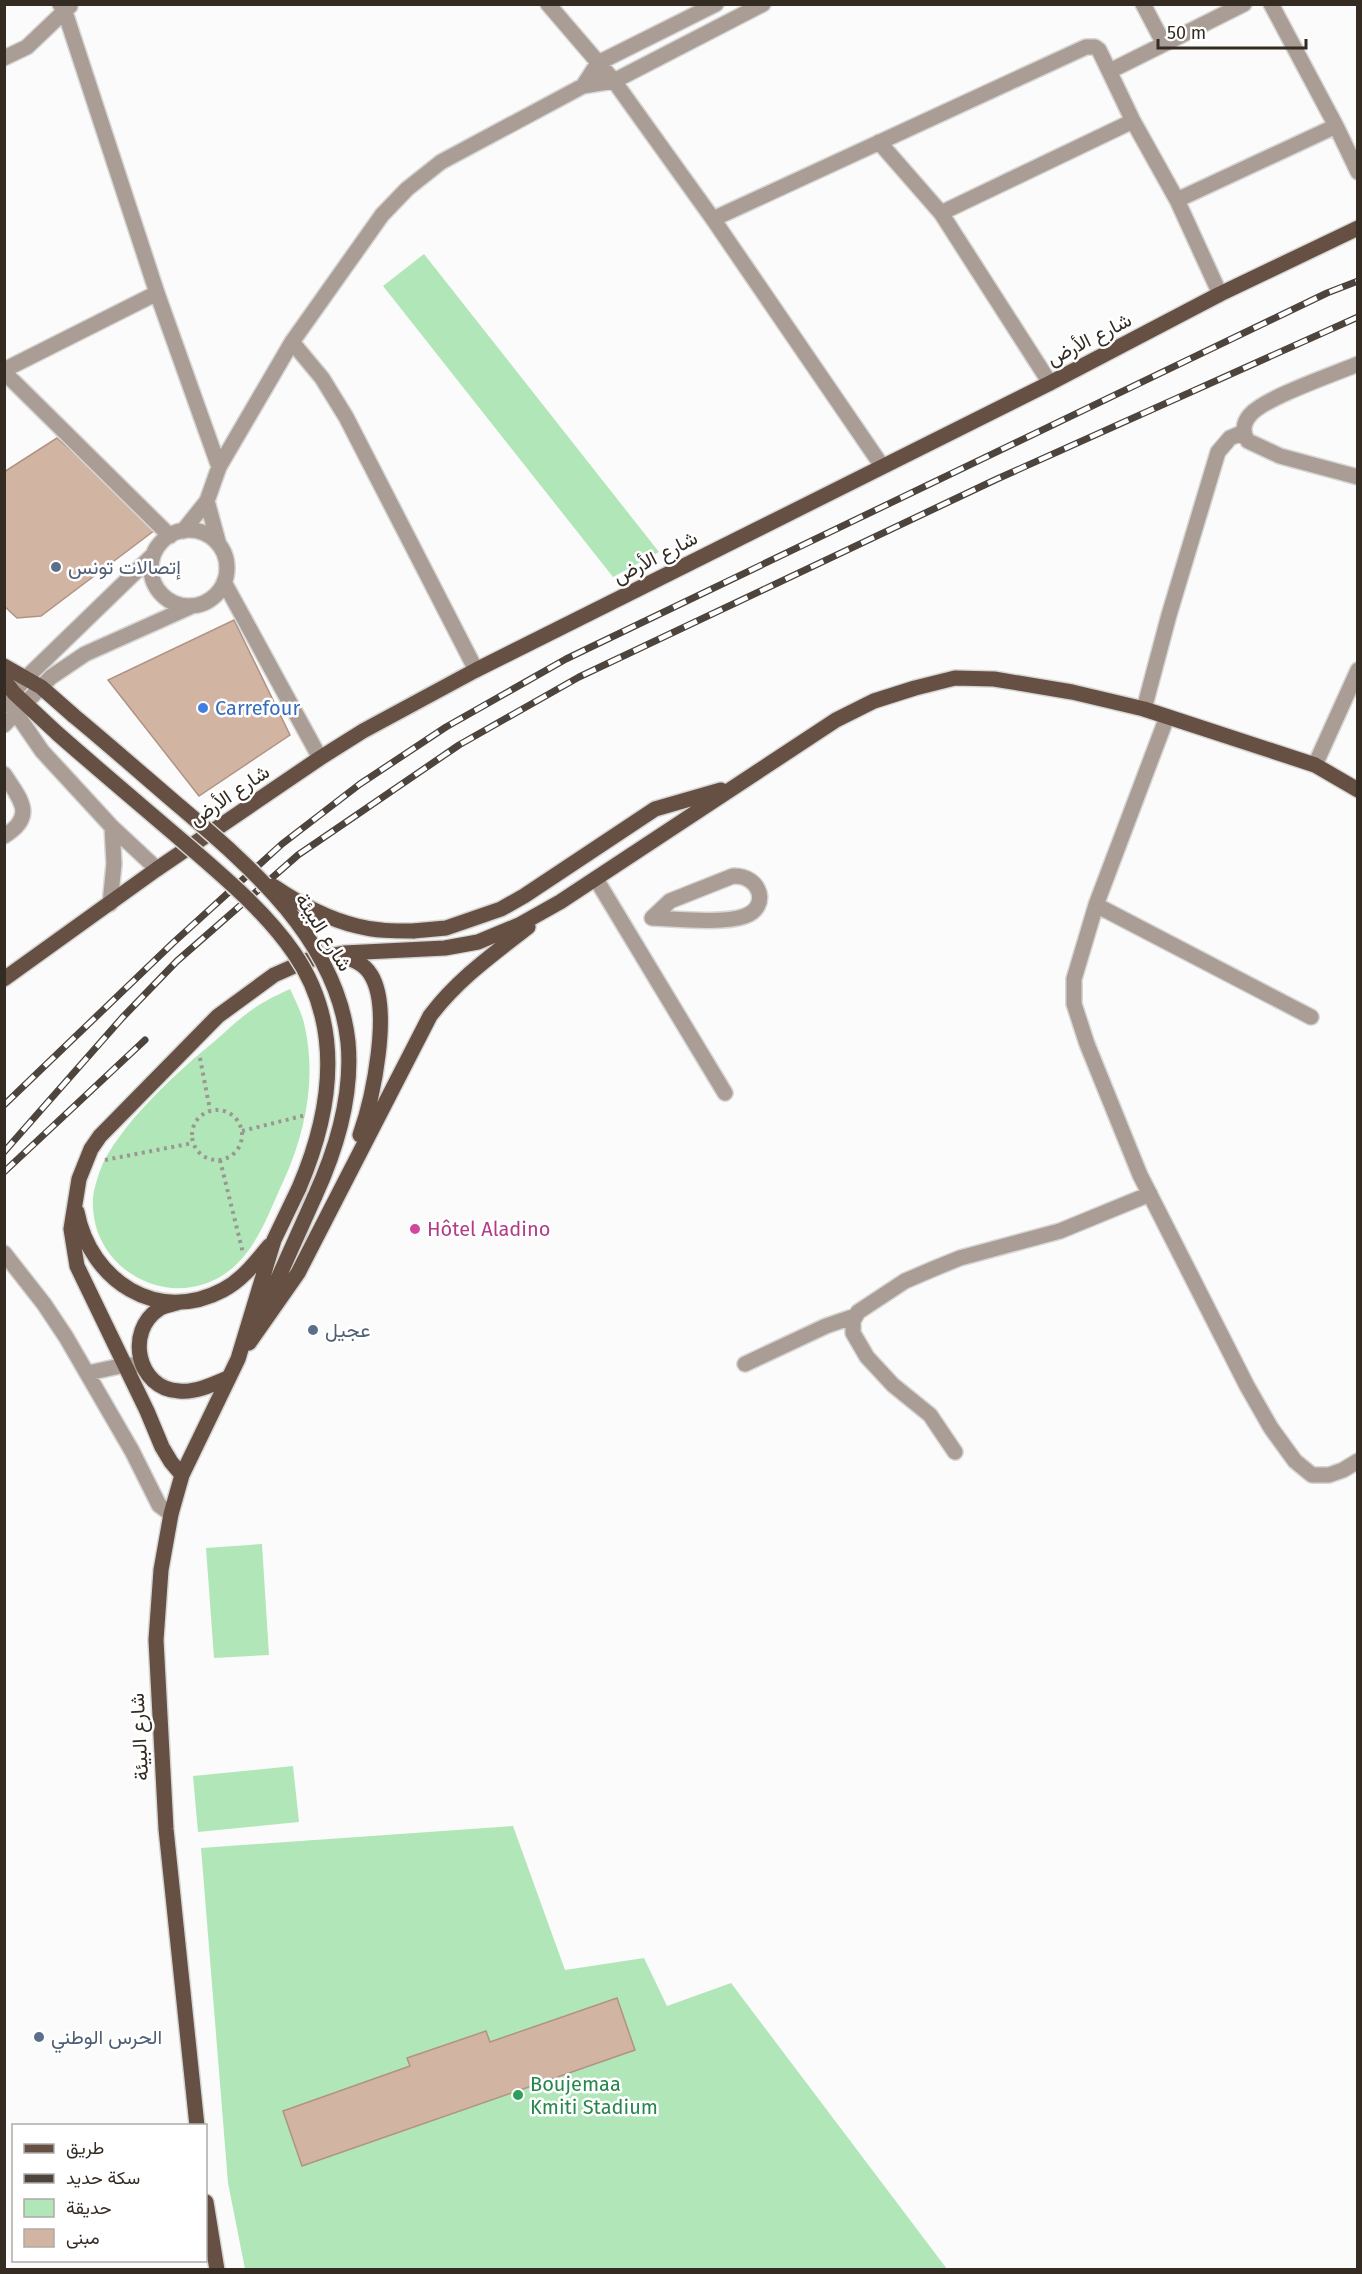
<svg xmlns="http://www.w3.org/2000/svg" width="1362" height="2274" font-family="'Fira Sans',Vazirmatn,sans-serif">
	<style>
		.green { fill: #b1e7b8 }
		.building { fill: #d2b4a3; stroke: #b09383; stroke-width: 1.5 }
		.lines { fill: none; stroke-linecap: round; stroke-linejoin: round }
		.minor-casing { stroke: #d7d6d4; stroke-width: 18 }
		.major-casing { stroke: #d7d6d4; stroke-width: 18 }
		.path { stroke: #9b9692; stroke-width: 4; stroke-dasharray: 3 4.5; stroke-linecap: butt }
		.minor { stroke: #aa9d95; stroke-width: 15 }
		.major { stroke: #665043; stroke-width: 15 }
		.rail-casing { stroke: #4c443d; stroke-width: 7 }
		.rail { stroke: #fff; stroke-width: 4.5; stroke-dasharray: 14; stroke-linecap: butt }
		.major-bridge-casing { stroke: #d7d6d4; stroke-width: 18; stroke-linecap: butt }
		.major-bridge { stroke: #665043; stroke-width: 15 }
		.service-dot { fill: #5c6f8a; stroke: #fff; stroke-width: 2 }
		.shop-dot { fill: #3f7fe0; stroke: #fff; stroke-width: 2 }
		.hotel-dot { fill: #d1479c; stroke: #fff; stroke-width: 2 }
		.leisure-dot { fill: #2e9e5b; stroke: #fff; stroke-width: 2 }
		.labels { text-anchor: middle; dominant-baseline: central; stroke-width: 5; stroke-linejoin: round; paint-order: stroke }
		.street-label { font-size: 20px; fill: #342b22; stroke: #fff }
		.service-label { font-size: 20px; fill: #4e5e75; stroke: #fff; text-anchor: start }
		.shop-label { font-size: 20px; fill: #366cbe; stroke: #fff; text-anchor: start }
		.hotel-label { font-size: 20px; fill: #b23c85; stroke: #fff; text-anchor: start }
		.leisure-label { font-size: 20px; fill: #27864d; stroke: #fff; text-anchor: start }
	</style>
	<rect width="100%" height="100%" fill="#fbfbfb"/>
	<!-- green -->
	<path class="green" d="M424 254 659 552 613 577 383 286Z
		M290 989C295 1000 301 1011 304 1023 317 1077 306 1132 283 1182 269 1212 257 1249 230 1270 173 1315 89 1271 93 1198 94 1187 100 1169 105 1159 130 1115 177 1072 216 1040 232 1026 247 1011 266 1001 274 996 282 993 290 989Z
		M262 1544 269 1655 214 1658 206 1548Z
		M293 1766 299 1822 198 1832 193 1776Z
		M513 1826 565 1970 644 1958 667 2006 731 1983 947 2269H245L228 2183 201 1848Z"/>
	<!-- building -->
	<path class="building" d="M57 438 159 527 41 616 17 618 4 606V472Z
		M234 620 290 735 199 796 108 680Z
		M617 1998 635 2050 302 2166 283 2111 410 2066 407 2058 486 2031 490 2042Z"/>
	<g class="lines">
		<defs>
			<path id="minor" d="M60 4 65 12 157 293 219 467
				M548 4 614 81 713 219 882 466
				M1143 4 1164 44
				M1271 4 1336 126 1358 172
				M4 58 27 47 70 6
				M1110 71 1244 4
				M583 86 598 63 716 4
				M879 142 941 213 1050 383
				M1177 200 1336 126
				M941 213 1133 121
				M713 219 1086 47H1095L1099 50 1133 121 1177 200 1220 294
				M292 342 322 378 346 417 476 670
				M1358 364C1334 374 1264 398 1250 415 1243 423 1242 433 1248 441L1280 456 1358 477
				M4 370 157 293
				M4 372 170 536
				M207 501 219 545
				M151 568a38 38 0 1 1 76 0a38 38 0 1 1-76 0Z
				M183 531 207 501 219 467 292 342 382 215 407 189 441 162 583 86 614 81 763 4
				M224 582 320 758
				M7 700 42 751 112 827 157 869
				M6 701 25 679 153 555
				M1144 709 1169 615 1218 452 1230 438 1244 432
				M1167 717 1096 905 1074 979V1004L1087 1044 1140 1175 1247 1386 1271 1428 1295 1461 1312 1475H1329L1343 1470 1358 1461
				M4 725 51 677 85 654 190 607
				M1315 765 1358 670
				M4 774C20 799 37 816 4 836
				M733 876C761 875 770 907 745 916 724 924 676 919 652 918L670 901Z
				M596 879 725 1093
				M110 904 114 864 112 827
				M1096 905 1311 1017
				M4 1253 44 1304 66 1337 132 1451 159 1505 171 1514
				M745 1364 826 1326 855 1316
				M88 1373 125 1365H142
				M955 1452 930 1415 893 1385 867 1357 853 1333V1321L858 1312 905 1281 933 1269 960 1258 1060 1231 1150 1194"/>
			<path id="major" d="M4 666 41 687 74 716
				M4 680 14 693 58 734
				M413 931 446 928 501 909 524 896 655 809 721 790
				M340 956C352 959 364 963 371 975 392 1009 373 1098 360 1135
				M4 979 157 869 320 758 363 731 476 670 1050 383 1220 294 1358 228
				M77 1212C90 1280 157 1325 223 1290 242 1280 255 1263 269 1246
				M177 1303C171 1305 164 1305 159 1309 125 1331 137 1389 179 1391 195 1393 214 1384 228 1378
				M263 1312 315 1196
				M249 1343 298 1273 430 1016C457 980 492 955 528 927
				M182 1475 171 1462 162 1447 147 1411 77 1266 71 1229 79 1179 91 1149 100 1136 218 1016 274 975 308 960 344 953 445 948 478 942 519 925 560 902 836 720 874 701 915 688 955 678 994 679 1072 692 1144 709 1315 765 1358 790
				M197 2126 166 1829 156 1640 161 1570 171 1514 182 1475 238 1359 274 1240 299 1188
				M206 2202 217 2270"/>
		</defs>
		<!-- minor casing -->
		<use href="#minor" class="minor-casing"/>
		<!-- major casing -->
		<use href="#major" class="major-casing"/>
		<!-- path -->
		<path class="path" d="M200 1058 210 1110
			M192 1135a25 25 0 1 1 50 0a25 25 0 1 1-50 0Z
			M242 1131 306 1115
			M105 1160 193 1143
			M220 1160 243 1253"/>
		<!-- minor -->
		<use href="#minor" class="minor"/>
		<!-- major -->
		<use href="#major" class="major"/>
		<defs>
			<path id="rail" d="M4 1105 174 942 282 844 360 784 446 727 566 659 1327 293 1358 281
				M4 1152 122 1018 177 961 298 855 459 745 579 677 997 479 1358 317
				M4 1172 145 1040"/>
		</defs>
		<!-- rail casing -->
		<use href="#rail" class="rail-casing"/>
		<!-- rail -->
		<use href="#rail" class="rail"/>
		<defs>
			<path id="major-bridge" d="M74 716C109 745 143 775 178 805 251 867 337 940 348 1042 353 1096 337 1148 315 1196
				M58 734C100 771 143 807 186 844 224 877 265 911 294 953 344 1026 332 1111 299 1188
				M273 886C298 903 328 919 357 926 376 931 394 931 413 931"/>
		</defs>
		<!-- major-bridge casing -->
		<use href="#major-bridge" class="major-bridge-casing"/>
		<!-- major-bridge -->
		<use href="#major-bridge" class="major-bridge"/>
	</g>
	<!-- markers -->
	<g class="service-dot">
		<circle cx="56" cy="567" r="6"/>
		<circle cx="313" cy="1330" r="6"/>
		<circle cx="39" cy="2037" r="6"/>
	</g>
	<circle class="shop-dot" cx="203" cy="708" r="6"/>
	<circle class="hotel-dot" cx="415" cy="1229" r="6"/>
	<circle class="leisure-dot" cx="518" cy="2095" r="6"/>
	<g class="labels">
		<!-- street labels -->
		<g class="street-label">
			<text transform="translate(1089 339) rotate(-27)">شارع الأرض</text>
			<text transform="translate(655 557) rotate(-27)">شارع الأرض</text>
			<text transform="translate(229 795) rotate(-34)">شارع الأرض</text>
			<text transform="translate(324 932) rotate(58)">شارع البيئة</text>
			<text transform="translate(139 1737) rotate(-93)">شارع البيئة</text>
		</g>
		<!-- service labels -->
		<g class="service-label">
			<text x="68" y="567">إتصالات تونس</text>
			<text x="325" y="1330">عجيل</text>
			<text x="51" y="2037">الحرس الوطني</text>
		</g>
		<!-- shop labels -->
		<g class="shop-label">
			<text x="215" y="708">Carrefour</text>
		</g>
		<!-- hotel labels -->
		<g class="hotel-label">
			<text x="427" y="1229">Hôtel Aladino</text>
		</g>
		<!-- leisure labels -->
		<g class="leisure-label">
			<text x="530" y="2084">Boujemaa<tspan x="530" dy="23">Kmiti Stadium</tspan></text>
		</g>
	</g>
	<!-- border -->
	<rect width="1362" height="2274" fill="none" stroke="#342b22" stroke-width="12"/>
	<!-- legend -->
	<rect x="12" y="2124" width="195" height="138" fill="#ffffff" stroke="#aeaaa7" stroke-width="1.5"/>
	<rect x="24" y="2144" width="30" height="9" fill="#665043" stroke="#aeaaa7" stroke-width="1.5"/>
	<text x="66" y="2154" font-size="18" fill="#342b22">طريق</text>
	<rect x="24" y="2174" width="30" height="9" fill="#4c443d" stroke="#aeaaa7" stroke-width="1.5"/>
	<text x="66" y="2184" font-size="18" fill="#342b22">سكة حديد</text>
	<rect x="24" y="2199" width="30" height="18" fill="#b1e7b8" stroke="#aeaaa7" stroke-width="1.5"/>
	<text x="66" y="2214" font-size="18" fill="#342b22">حديقة</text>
	<rect x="24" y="2229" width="30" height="18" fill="#d2b4a3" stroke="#aeaaa7" stroke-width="1.5"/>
	<text x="66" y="2244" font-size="18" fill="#342b22">مبنى</text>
	<!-- scale -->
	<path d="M1158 39v9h148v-9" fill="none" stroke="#342b22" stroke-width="3"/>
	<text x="1167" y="39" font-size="18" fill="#342b22" stroke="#ffffff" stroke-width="4.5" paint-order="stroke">50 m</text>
</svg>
